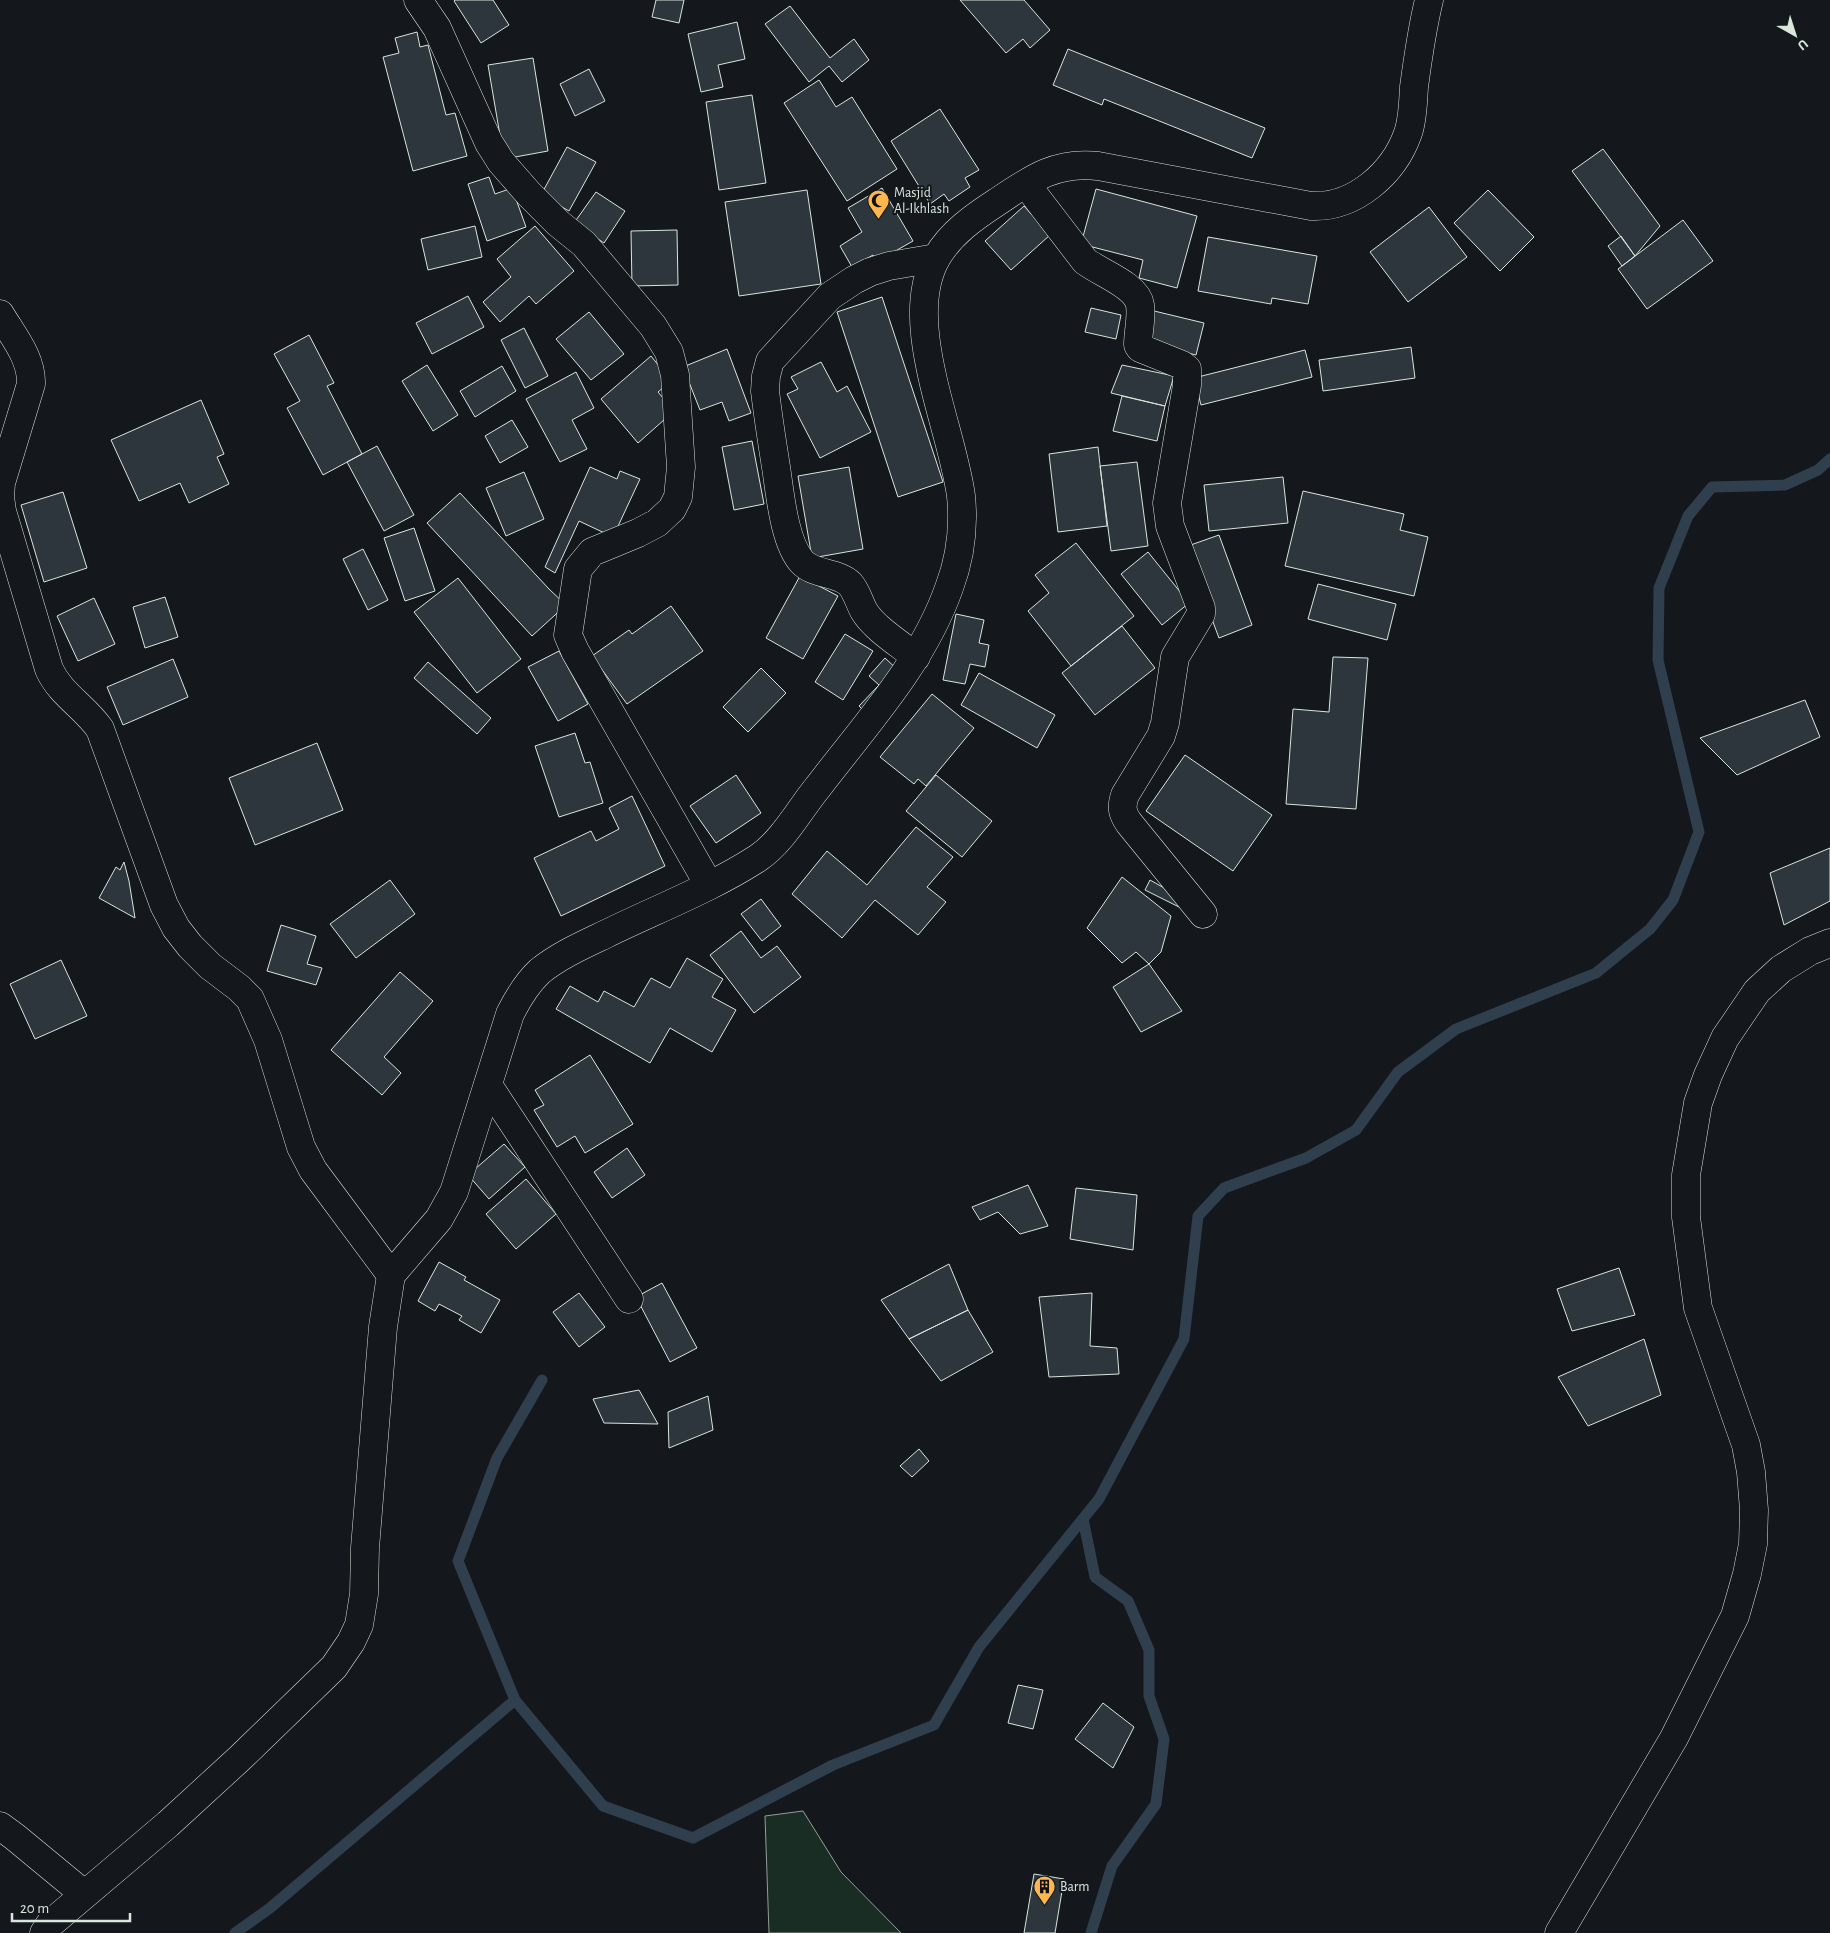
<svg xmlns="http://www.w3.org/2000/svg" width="1830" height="1933" font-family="'Alegreya Sans',sans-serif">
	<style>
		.green { fill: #1a2d24; stroke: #939e99 }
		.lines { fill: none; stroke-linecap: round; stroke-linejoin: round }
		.stream { stroke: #2f3f4d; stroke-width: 11 }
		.building { fill: #2c363c; stroke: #d8e6dc }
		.street-casing { stroke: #d8e6dc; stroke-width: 29 }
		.secondary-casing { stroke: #d8e6dc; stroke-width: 29 }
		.street { stroke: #14181c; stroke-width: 28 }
		.secondary { stroke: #14181c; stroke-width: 28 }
		.labels { text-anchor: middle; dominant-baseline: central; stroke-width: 4; stroke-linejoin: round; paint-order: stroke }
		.poi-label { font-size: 14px; fill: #d8e6dc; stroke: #14181c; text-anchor: start }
	</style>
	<rect width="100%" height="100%" fill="#14181c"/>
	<!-- green -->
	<path class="green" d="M803 1811 841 1872 901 1933H769L765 1816Z"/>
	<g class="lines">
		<!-- stream -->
		<path class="stream" d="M1083 1519 1095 1577 1128 1601 1149 1650V1696L1164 1739 1156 1804 1112 1866 1091 1933
			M515 1700 458 1561 497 1458 542 1380
			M235 1933 270 1908 515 1700 603 1806 693 1838 833 1765 934 1725 979 1647 1099 1499 1184 1339 1198 1216 1224 1188 1306 1158 1356 1130 1398 1072 1456 1029 1596 973 1650 929 1673 900 1699 832 1658 660 1659 588 1688 516 1712 487 1785 485 1818 470 1830 459"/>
	</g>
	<!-- building -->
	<path class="building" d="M455 0H493L509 25 481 43 454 1Z
		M656 0H684L679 23 652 17Z
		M960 0H1024L1050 30 1030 48 1023 39 1006 53Z
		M790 6 830 58 854 39 869 60 842 82 829 66 809 82 765 24Z
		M737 22 745 59 718 65 723 87 701 92 688 34Z
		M417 32 420 47 428 45 446 115 455 113 467 156 413 171 383 57 399 53 395 38Z
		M1068 49 1265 128 1252 158 1104 99 1102 105 1053 85Z
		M533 58 548 151 504 159 488 65Z
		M589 69 605 101 575 116 560 84Z
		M819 80 836 107 852 97 897 169 847 201 784 103Z
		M752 95 766 183 719 190 706 102Z
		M940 109 979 170 965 178 970 187 949 201 944 194 930 204 891 141Z
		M567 147 596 162 569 211 541 195Z
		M1603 149 1660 226 1635 256 1572 171Z
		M489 177 495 194 512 188 526 227 487 241 468 184Z
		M882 188 913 241 876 262 873 255 852 267 840 246 862 232 848 208Z
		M1096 189 1197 216 1177 288 1139 278 1143 260 1081 244Z
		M807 190 821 284 739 296 725 202Z
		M1488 190 1534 237 1500 271 1454 223Z
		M596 192 625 211 604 243 574 223Z
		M1024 206 1050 235 1011 270 985 241Z
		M1429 207 1467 257 1408 302 1370 252Z
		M1683 220 1713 261 1647 309 1618 269Z
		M475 226 482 257 428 270 421 239Z
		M535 226 574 271 536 304 529 296 500 322 483 302 511 277 497 259Z
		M677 230 678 285 632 286 631 231Z
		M1621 236 1635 256 1622 266 1608 246Z
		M1208 237 1317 256 1308 304 1272 298 1271 304 1198 291Z
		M468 296 484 327 432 354 416 323Z
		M882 297 943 482 898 497 837 312Z
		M1091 308 1121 315 1116 339 1085 332Z
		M1150 310 1204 323 1196 355 1142 342Z
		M589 312 624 354 591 380 556 339Z
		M524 328 548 376 525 388 501 340Z
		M309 335 334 383 327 386 362 454 323 475 287 408 300 401 274 354Z
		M1411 347 1415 378 1323 391 1319 360Z
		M727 349 751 413 729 421 722 402 700 410 683 367Z
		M1305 350 1312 377 1201 405 1194 378Z
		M651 356 671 381 658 392 674 411 638 443 601 399Z
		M821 362 837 392 847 386 871 432 820 458 787 394 798 389 791 377Z
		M427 365 458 415 433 431 402 381Z
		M1122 365 1174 376 1165 406 1111 393Z
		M502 366 516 391 475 417 460 391Z
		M576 372 594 408 572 420 587 449 560 462 526 399Z
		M1122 396 1165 406 1157 441 1113 431Z
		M201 400 224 454 217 457 229 484 189 503 180 483 139 501 111 440Z
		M512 420 528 447 500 463 485 436Z
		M752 441 764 504 734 510 722 447Z
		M377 446 414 515 384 531 347 462Z
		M1098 447 1107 526 1058 532 1049 454Z
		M1137 462 1148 546 1111 551 1100 466Z
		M590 467 617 479 620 471 640 479 613 537 579 521 555 573 545 567Z
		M849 467 863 549 812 558 798 476Z
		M524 472 544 519 506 536 486 488Z
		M1283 477 1288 523 1209 531 1204 485Z
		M1303 491 1404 514 1400 530 1428 537 1414 596 1285 566Z
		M63 492 87 568 44 582 21 505Z
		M460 493 549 589 566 605 532 636 427 523Z
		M414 528 435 591 405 601 384 538Z
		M1219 535 1252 625 1219 638 1185 547Z
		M1076 543 1134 616 1071 666 1028 611 1049 593 1035 575Z
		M363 549 388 600 368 610 343 559Z
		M1148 552 1189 603 1162 625 1121 574Z
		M800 576 838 596 803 659 766 638Z
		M458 578 521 659 477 693 414 612Z
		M1318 584 1396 604 1387 640 1308 619Z
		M165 597 178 637 145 648 133 607Z
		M94 598 115 644 78 661 57 616Z
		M671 606 703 651 627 704 592 656 629 630 632 634Z
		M956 614 984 620 979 643 989 645 985 667 970 664 965 684 943 680Z
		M1122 626 1155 668 1095 715 1062 673Z
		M845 634 873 651 843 700 815 682Z
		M559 651 588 704 558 721 528 667Z
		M1333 657 1368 658 1356 809 1286 804 1293 709 1329 712Z
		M885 658 900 672 864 711 859 706 879 685 869 676Z
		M173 659 188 697 123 725 107 687Z
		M428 662 491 718 477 734 414 678Z
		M761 668 786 693 748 732 723 707Z
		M979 673 1055 715 1037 748 961 705Z
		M932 694 974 728 926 786 918 779 914 784 880 757Z
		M1805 700 1820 737 1737 775 1700 738Z
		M575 733 585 763 590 762 603 803 559 817 535 746Z
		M317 743 343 810 255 845 229 778Z
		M1185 755 1272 815 1233 871 1146 811Z
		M736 775 761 813 716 843 690 806Z
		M936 775 992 821 962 857 906 811Z
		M632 796 665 866 561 916 534 858 591 831 596 841 619 829 609 808Z
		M916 827 953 857 927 887 946 902 918 935 875 900 842 938 792 894 827 851 867 885Z
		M1830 848V901L1784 925 1770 873Z
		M124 862 129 881 135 918 99 898 116 867 120 870Z
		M1122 877 1171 916 1161 952 1149 964 1136 952 1122 963 1087 928Z
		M390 880 415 914 356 958 330 924Z
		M1150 880 1189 902 1185 910 1145 890Z
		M761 899 781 926 762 941 741 914Z
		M281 925 316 936 307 964 322 968 316 985 267 971Z
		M741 931 761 958 777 946 801 977 754 1013 710 955Z
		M687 958 723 979 712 997 736 1010 712 1052 670 1028 650 1063 556 1009 570 986 598 1002 604 991 634 1007 651 978 670 988Z
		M61 960 87 1016 35 1039 10 984Z
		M1149 964 1182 1011 1141 1032 1113 987Z
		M400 972 433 1001 384 1057 401 1073 382 1095 331 1050Z
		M590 1055 633 1124 585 1153 575 1136 557 1147 534 1110 544 1105 535 1090Z
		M504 1144 525 1167 489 1199 468 1175Z
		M627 1148 645 1175 612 1198 594 1172Z
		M526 1179 556 1214 516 1249 486 1214Z
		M1028 1185 1048 1226 1020 1234 998 1212 980 1220 972 1207Z
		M1076 1188 1137 1195 1133 1250 1070 1239Z
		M439 1262 466 1277 464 1280 500 1300 481 1333 459 1320 462 1316 439 1304 435 1311 418 1301Z
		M949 1264 968 1310 909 1339 881 1300Z
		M1619 1268 1635 1315 1572 1331 1557 1289Z
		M662 1283 697 1348 670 1362 636 1297Z
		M579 1293 605 1327 579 1347 553 1312Z
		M1092 1293 1090 1346 1117 1348 1119 1374 1049 1377 1039 1297Z
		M968 1310 993 1352 941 1381 909 1339Z
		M1644 1339 1661 1395 1588 1426 1558 1377Z
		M639 1390 658 1424 604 1423 593 1399Z
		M708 1396 713 1430 669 1448 668 1412Z
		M919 1449 929 1461 912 1477 900 1466Z
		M1018 1685 1043 1690 1033 1729 1008 1723Z
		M1103 1703 1134 1727 1113 1768 1075 1739Z
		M1034 1874 1064 1879 1055 1933H1024Z"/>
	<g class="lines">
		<defs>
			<path id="street" d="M418 0 437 28 489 143 501 162 529 194 558 223 584 244 653 326 669 352 675 375 681 467 678 497 672 509 657 523 638 533 592 552 578 569 568 635 575 651 709 885
				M1026 184 1085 261C1100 273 1137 285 1140 305 1142 317 1138 332 1138 345L1140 348 1182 365 1187 369V385L1167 503 1170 526 1201 608V614L1175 657 1165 723 1161 736 1125 795C1121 807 1122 813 1129 823L1203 914
				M0 314C13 336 32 358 31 384L1 483 0 497 2 511 49 669C60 694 85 707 100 729L164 905 176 928 190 946 210 966 239 988 250 999 268 1040 301 1147 313 1170 391 1275
				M916 657C900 644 874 628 864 611 859 602 857 592 850 584 838 572 814 575 802 562 784 542 780 493 776 467 772 442 768 416 765 391L766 376 770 361 830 296 854 280 870 272 889 266 936 258
				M488 1085 629 1299
				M0 1826 15 1837 84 1894
				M1559 1933 1674 1738 1735 1616 1747 1574 1753 1544 1754 1510 1751 1472 1746 1445 1698 1308 1686 1217V1175L1698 1103 1708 1075 1725 1038 1757 991 1781 969 1810 951 1830 943"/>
			<path id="secondary" d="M44 1933 50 1924 168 1824 240 1758 334 1667 351 1642 359 1625 364 1594 365 1548 383 1327 391 1275 439 1219 454 1192 510 1014C518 998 527 983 540 971 560 955 583 945 606 934 657 909 710 889 758 858 783 841 799 810 818 787 866 724 922 664 949 588 960 559 964 526 961 496 952 427 900 320 937 257 951 233 974 217 997 202 1031 179 1056 161 1098 166L1311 206C1355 208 1394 173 1408 133 1413 119 1413 101 1414 87 1418 57 1422 29 1429 0"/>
		</defs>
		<!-- street casing -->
		<use href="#street" class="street-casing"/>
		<!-- secondary casing -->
		<use href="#secondary" class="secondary-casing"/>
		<!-- street -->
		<use href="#street" class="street"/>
		<!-- secondary -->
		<use href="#secondary" class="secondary"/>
	</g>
	<!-- icons -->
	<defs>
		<symbol id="mosque-pin" viewBox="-11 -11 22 30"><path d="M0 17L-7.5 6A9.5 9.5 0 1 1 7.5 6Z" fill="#ffb74d" stroke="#14181c"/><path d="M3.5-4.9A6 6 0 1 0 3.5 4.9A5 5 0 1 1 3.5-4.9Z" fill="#111"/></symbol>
		<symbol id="building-pin" viewBox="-11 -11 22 30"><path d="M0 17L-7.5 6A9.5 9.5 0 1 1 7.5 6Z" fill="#ffb74d" stroke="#14181c"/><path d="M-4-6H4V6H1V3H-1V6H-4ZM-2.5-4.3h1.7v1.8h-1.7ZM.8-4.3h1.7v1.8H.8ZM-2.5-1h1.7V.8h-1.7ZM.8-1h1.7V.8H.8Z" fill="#111"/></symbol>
	</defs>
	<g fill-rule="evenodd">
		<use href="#mosque-pin" x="866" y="188" width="25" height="34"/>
		<use href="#building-pin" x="1032" y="1874" width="25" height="34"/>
	</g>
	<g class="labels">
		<!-- poi labels -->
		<g class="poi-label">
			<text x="894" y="193">Masjid<tspan x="894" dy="16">Al-Ikhlash</tspan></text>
			<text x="1060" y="1887">Barm</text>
		</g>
	</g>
	<!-- north arrow -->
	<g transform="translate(1795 35) rotate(141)" stroke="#14181c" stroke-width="4" paint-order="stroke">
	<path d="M0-4L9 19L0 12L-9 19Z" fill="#d8e6dc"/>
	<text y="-8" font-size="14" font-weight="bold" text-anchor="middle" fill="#d8e6dc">U</text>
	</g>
	<!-- scale -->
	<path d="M12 1913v8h118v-8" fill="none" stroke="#d8e6dc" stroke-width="2.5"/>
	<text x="20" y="1913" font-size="15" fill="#d8e6dc" stroke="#14181c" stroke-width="4" paint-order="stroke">20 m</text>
</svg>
